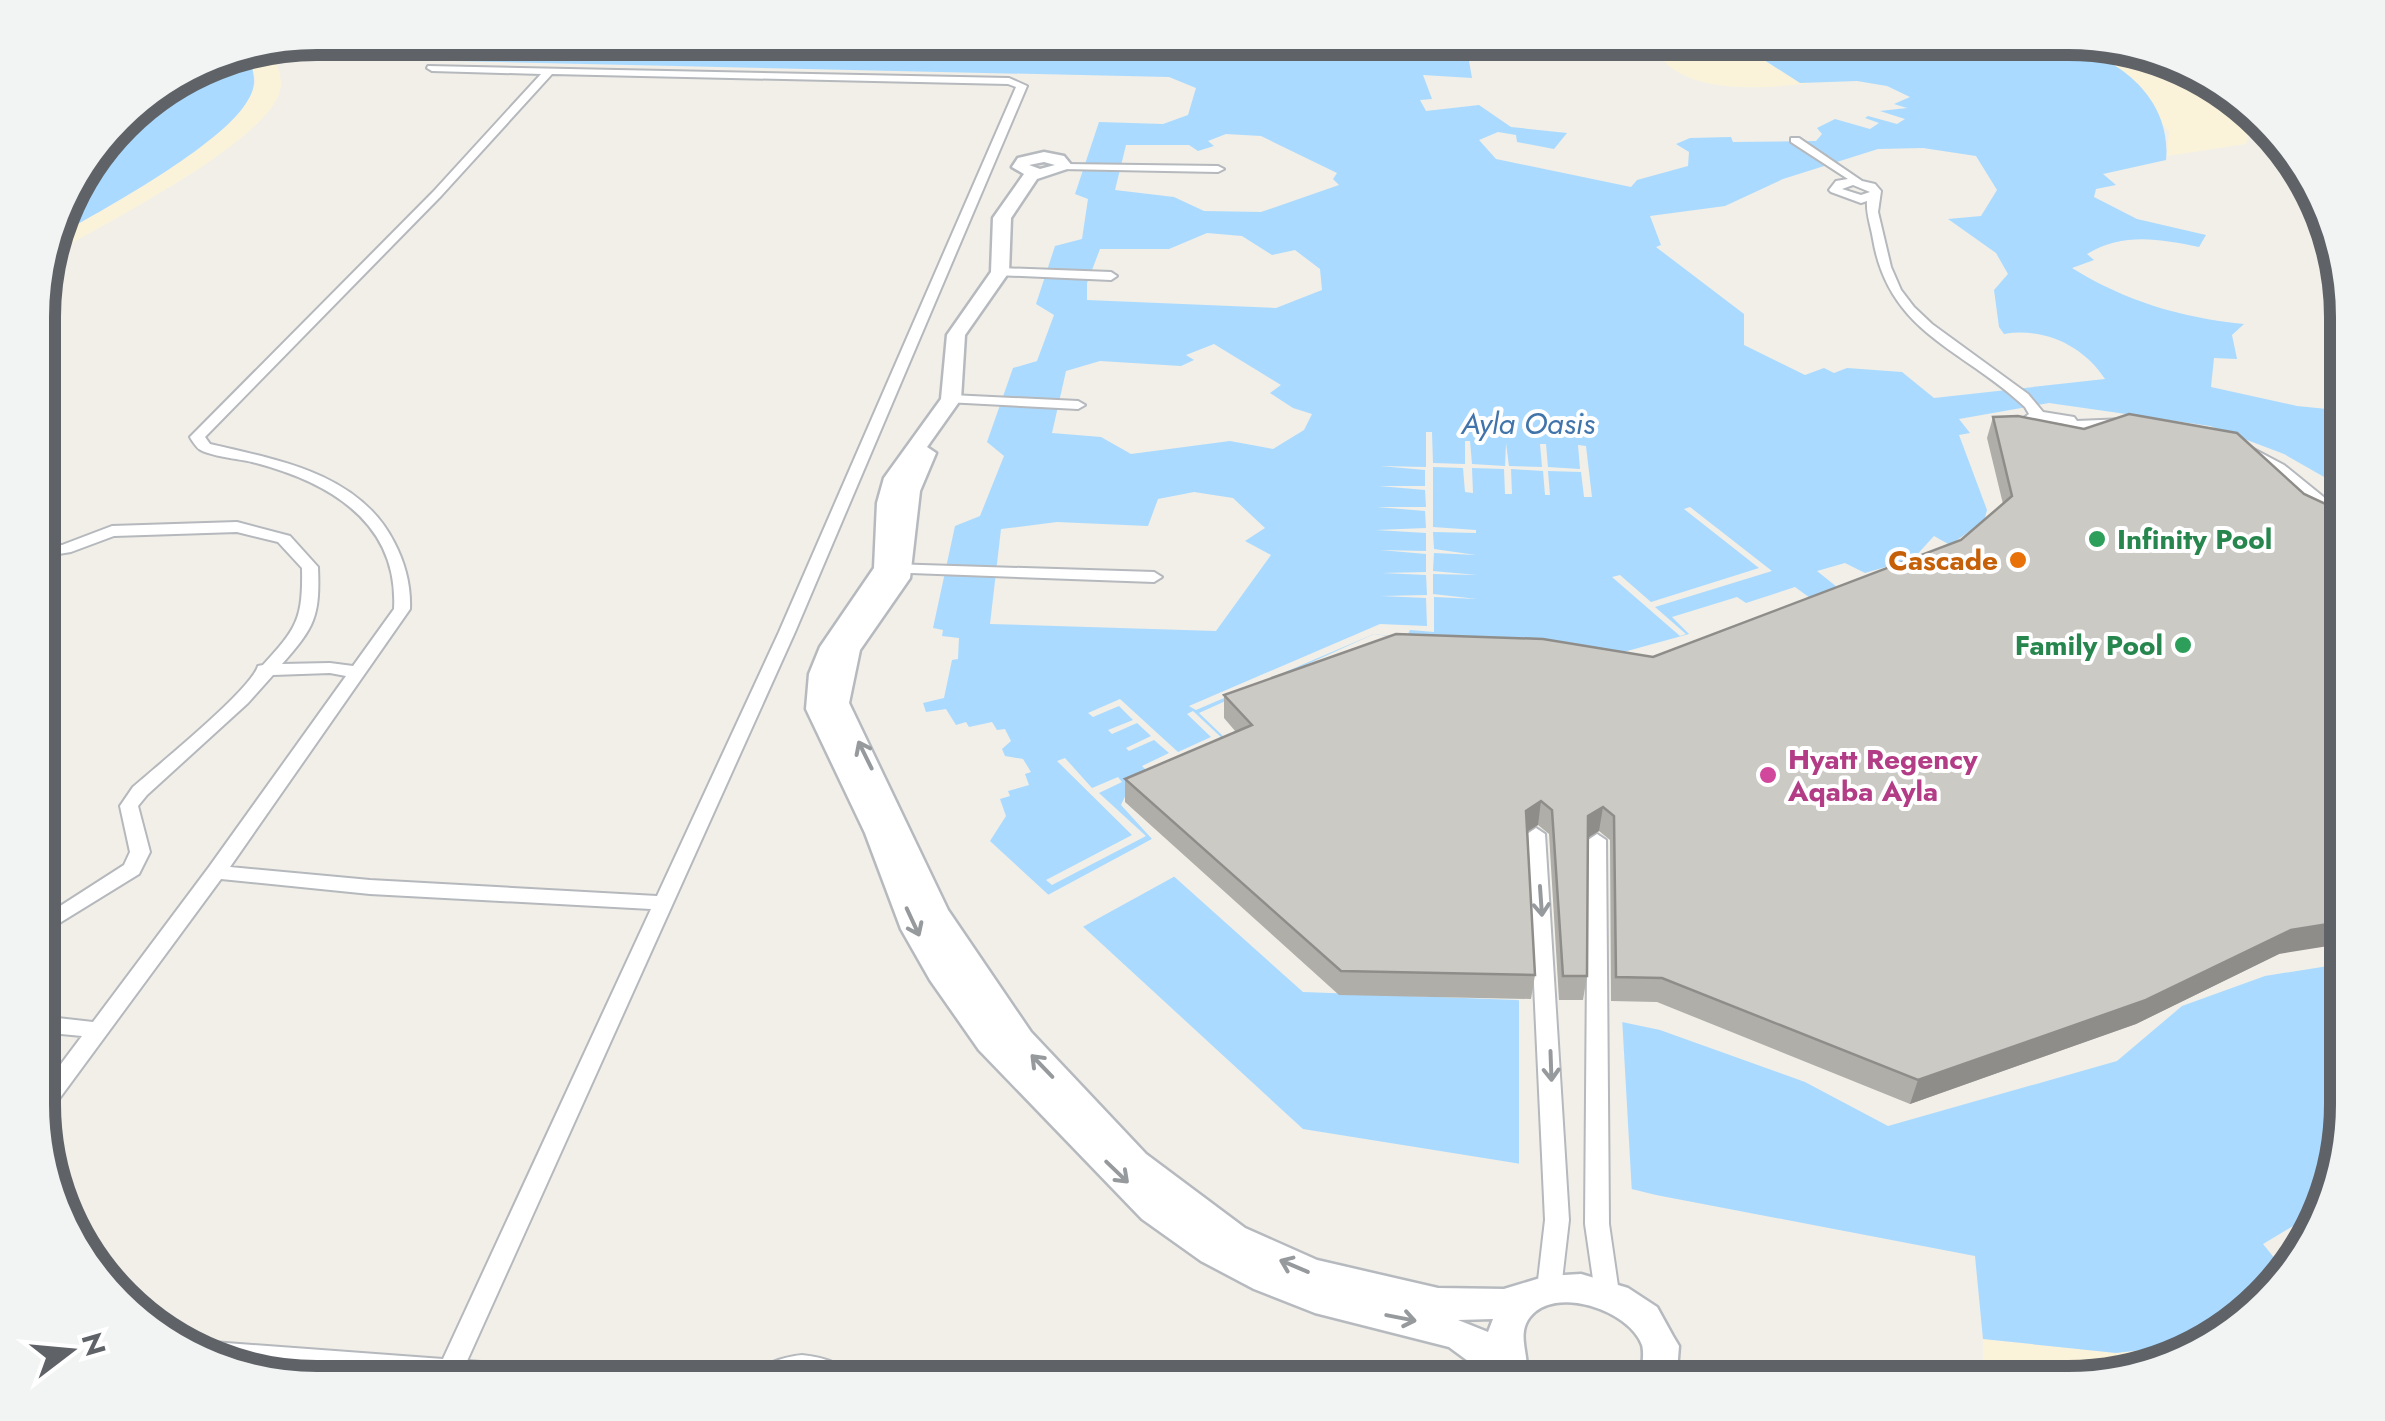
<svg xmlns="http://www.w3.org/2000/svg" width="2385" height="1421" font-family="Jost,sans-serif">
	<style>
		.sand { fill: #fbf3d9 }
		.water { fill: #aadaff; fill-rule: evenodd }
		.pier { fill: #f1efe8 }
		.lines { fill: none; stroke-linecap: round; stroke-linejoin: round }
		.street-casing { stroke: #b5b8bc; stroke-width: 4 }
		.secondary-casing { stroke: #b6babf; stroke-width: 5 }
		.street { fill: #fff; fill-rule: evenodd }
		.secondary { fill: #fff; fill-rule: evenodd }
		.wall { fill: #afaea9 }
		.shaded-wall { fill: #8f8d8a }
		.building { fill: #cccac5; stroke: #8f8d8a; stroke-width: 2.5 }
		.oneway { stroke: #979a9d }
		.leisure-dot { fill: #2e9e5b; stroke: #fff; stroke-width: 4 }
		.food-dot { fill: #e8710a; stroke: #fff; stroke-width: 4 }
		.hotel-dot { fill: #d1479c; stroke: #fff; stroke-width: 4 }
		.labels { text-anchor: middle; dominant-baseline: central; stroke-width: 8; stroke-linejoin: round; paint-order: stroke }
		.leisure-label { font-size: 28px; font-weight: bold; fill: #27864d; stroke: #fff; text-anchor: start }
		.food-label { font-size: 28px; font-weight: bold; fill: #c56008; stroke: #fff; text-anchor: end }
		.hotel-label { font-size: 28px; font-weight: bold; fill: #b23c85; stroke: #fff; text-anchor: start }
		.water-label { font-size: 30px; font-style: italic; fill: #4174aa; stroke: #fff }
		.rim { fill: none; stroke: #5f6368; stroke-width: 12 }
	</style>
	<rect width="100%" height="100%" fill="#f1efe8"/>
	<!-- sand -->
	<path class="sand" d="M1650 38C1668 38 1716 32 1730 38 1759 49 1775 77 1811 83 1762 89 1670 98 1650 38Z
		M2085 50C2152 59 2208 67 2252 122L2246 144 2167 156 2169 131Z
		M251 64H277C280 74 283 83 279 94 261 145 97 228 47 257L53 238C111 205 232 143 256 82Z
		M1983 1339 2116 1353 2212 1342 2086 1383H1983Z"/>
	<!-- water -->
	<path class="water" d="M317 38H1156C1186 47 1225 48 1255 38H1405L1432 45 1460 38H1568L1553 51 1508 56V60L1469 61 1472 78 1423 75 1432 99 1420 100 1426 111 1479 105 1511 127 1567 133 1554 149 1517 142 1516 135 1498 132 1479 140 1496 159 1631 187 1637 180 1688 166 1689 152 1676 144 1690 138 1731 137 1733 142 1816 141 1822 134 1817 128 1835 119 1870 129 1879 123 1865 118 1868 116 1897 124 1905 119 1880 111 1907 108 1894 104 1910 97 1887 86 1857 81 1800 83 1730 38H2069L2064 46C2120 56 2172 100 2166 160L2103 174 2116 185 2096 189 2094 197 2137 219 2206 235 2199 247C2160 239 2123 232 2087 254L2094 260 2072 268C2125 301 2182 318 2244 324L2232 335 2237 359 2214 358 2211 387 2297 406 2347 411V490L2284 454 2210 426 2049 403 1959 419 1970 433 1959 435 1987 510 1984 521 1950 545 1934 536 1913 559 1865 573 1845 563 1817 571 1847 595 1817 603 1795 587 1746 603 1737 597 1672 617 1689 634 1620 653H1504L1374 634 1199 713 1224 737 1222 742 1131 784 1121 805 1152 839 1140 846 1303 992 1517 1000 1660 1030 1805 1082 1888 1126 2117 1061 2182 1006 2265 976 2347 963V1122L2317 1219 2308 1217 2263 1244 2284 1270 2212 1342 2116 1353 1983 1339 1975 1256 1656 1195 1546 1168 1303 1129 990 841 1006 816 1000 799 1010 796 1008 791 1029 785 1025 774 1031 772 1023 759 1005 756 1002 749 1011 741 1005 729 997 730 992 722 969 727 966 722 956 725 946 709 926 712 923 703 944 698 952 660 958 659 959 638 942 636 943 630 933 628 955 526 980 516 1004 456 987 442 1013 368 1037 361 1054 315 1036 304 1055 246 1082 239 1088 199 1075 194 1099 122 1163 124 1188 115 1196 88 1169 77 226 56ZM1226 134 1261 136 1337 173 1333 179 1339 185 1261 212 1204 211 1174 197 1115 190 1126 145H1189L1198 151 1214 146 1208 141ZM1923 148 1976 156 1997 190 1981 216 1948 219 1996 253 2008 274 1994 290 1999 327 2004 334C2044 327 2084 346 2105 379L1934 398 1902 372 1847 368 1834 373 1824 368 1805 375 1744 345V314L1656 247 1661 245 1650 216 1725 206 1783 179 1878 149ZM1207 233 1242 236 1272 255 1295 250 1320 269 1322 290 1276 308 1087 300V283L1100 249H1169ZM1214 344 1281 385 1270 393 1293 408 1312 414 1304 430 1273 449 1230 441 1131 454 1101 437 1052 433 1066 371 1100 361 1181 366 1194 360 1186 355ZM1194 492 1233 498 1265 528 1245 541 1271 555 1216 631 990 624 1001 529 1057 522 1148 526 1158 499Z
		M251 64C255 78 256 87 248 100 223 145 101 211 53 238L67 193 132 107 194 69Z"/>
	<!-- pier -->
	<path class="pier" d="M1426 432H1432L1433 463 1465 464V441H1470L1472 464 1505 466 1506 443 1509 466 1542 467 1540 444H1546L1548 467 1580 469 1578 445 1586 446 1592 497H1584L1581 472 1548 471 1550 495H1545L1543 471 1511 469 1512 494H1505L1504 469 1472 468 1473 493 1465 492 1463 468 1433 467V527L1476 530V533L1433 532 1434 549 1476 555 1434 553 1433 571 1477 575 1433 574V594L1477 599 1434 597V632L1410 630 1406 638 1374 634 1196 710 1189 706 1380 624 1427 626 1426 598 1381 596 1427 595 1426 575 1382 573 1426 572V554L1380 550 1426 551V533L1376 530 1426 528 1425 511 1377 507H1426L1425 490 1379 486H1425V470L1380 466 1426 467Z
		M1690 507 1772 571 1655 607 1686 634 1680 636 1612 577 1620 575 1651 602 1759 568 1684 509Z
		M1120 699 1178 752 1211 737 1187 714 1193 711 1223 739 1148 772 1142 766 1169 753 1154 740 1129 751 1126 748 1151 736 1137 723 1112 734 1108 730 1133 720 1119 706 1093 717 1088 713Z
		M1065 758 1092 788 1118 777 1122 782 1099 793 1146 836 1052 885 1046 880 1132 835 1057 761Z
		M1152 839 1156 842 1148 847 1179 874 1079 929 1044 897Z
		M1519 995 1622 1017 1632 1194 1519 1169Z"/>
	<g class="lines">
		<defs>
			<path id="street" d="M428 66 1009 78 1027 86 795 632 467 1361 620 1372 629 1375 632 1383H449L255 1367 189 1349 191 1344 200 1341 443 1359 651 909 370 894 221 879 48 1114 40 1116V1092L82 1036 40 1032V1016L93 1022 209 867 346 676 330 673 273 675 248 703 147 795 138 806 150 852 139 874 40 935V919L124 865 130 852 120 806 133 787C158 765 251 690 258 666L263 665C297 628 303 619 302 568L278 542 237 532 114 536 71 552 40 557V547L62 545 112 526 237 522 290 536 318 567C320 616 315 627 282 664L330 663 353 666 394 609C399 520 326 481 252 462 239 459 209 456 199 449 198 449 190 438 190 437L433 192 541 74 432 71 427 68ZM552 74 1008 84 1016 87 779 632 657 896 370 880 230 867 410 609C411 585 405 563 394 542 359 473 278 460 210 444L205 437 441 196Z
				M1791 138H1799L1862 181 1875 184 1881 191 1878 212 1891 267 1901 290 1914 307 1932 324 2028 394 2043 412 2074 417 2077 421 2125 419 2132 423 2130 426 2082 429 2086 435 2084 438C2060 449 2038 445 2017 429V423L2029 414 2025 407C1964 349 1889 334 1873 239 1871 226 1866 214 1867 201L1861 203 1831 192 1829 190 1836 181 1848 179 1791 142ZM1853 185 1870 192 1861 195 1842 189ZM2040 420 2064 424 2071 433C2056 439 2044 435 2031 426Z
				M1065 164 1218 166 1224 169 1218 172 1061 169 1059 167Z
				M1000 268 1111 272 1117 276 1111 280 996 275 994 272Z
				M951 395 1078 401 1085 405 1078 409 946 402V396Z
				M2248 446 2284 465 2347 516V529L2342 527 2274 471 2243 453V447Z
				M890 564 1154 572 1162 577 1154 582 884 572 882 569 884 566Z
				M1536 828 1545 834 1569 1220 1561 1289 1558 1296 1549 1299 1540 1296 1537 1289 1545 1220 1527 834Z
				M1597 834 1606 840 1609 1224 1619 1293 1616 1300 1607 1303 1598 1300 1595 1293 1585 1224 1588 840Z
				M802 1355C823 1357 847 1364 855 1383H825L802 1377 780 1383H749C757 1364 783 1357 802 1355Z"/>
			<path id="secondary" d="M1044 152 1064 156 1073 167 1037 179 1011 218 1009 272 965 335 961 399 927 447 936 453 920 491 910 578 860 650 849 703 948 910 1031 1032 1146 1154 1245 1228 1317 1260 1438 1288 1504 1289 1547 1276 1581 1274 1628 1288 1657 1307 1673 1336 1679 1346 1676 1383H1640C1641 1372 1645 1355 1642 1345 1629 1310 1555 1285 1530 1317 1514 1337 1534 1361 1524 1383H1498L1449 1347 1315 1313 1254 1289 1201 1261 1142 1219 979 1050 930 980 901 929 865 833 806 709 809 674 820 647 874 568 877 503 884 478 941 399 947 335 991 272 993 218 1024 174 1012 167 1018 158ZM1044 162 1055 165 1040 169 1029 165ZM1493 1319 1488 1332 1458 1320Z"/>
		</defs>
		<!-- street casing -->
		<use href="#street" class="street-casing"/>
		<!-- secondary casing -->
		<use href="#secondary" class="secondary-casing"/>
		<!-- street -->
		<use href="#street" class="street"/>
		<!-- secondary -->
		<use href="#secondary" class="secondary"/>
	</g>
	<!-- wall -->
	<path class="wall" d="M1993 417 2279 954 2136 1024 1910 1104 1657 1002 1611 1001 1610 840 1599 831 1588 838 1587 976 1583 1000H1559L1549 834 1538 825 1528 832 1535 975 1531 999 1339 995 1125 802V779L1236 732 1224 718V695L1653 657 1961 540 2003 504 1987 438Z"/>
	<!-- shaded-wall -->
	<path class="shaded-wall" d="M1541 801 1538 825 1523 834 1526 811Z
		M1603 807 1599 831 1584 840 1588 816Z
		M2347 921V943L2279 954 2136 1024 1910 1104 1918 1080 2291 930Z"/>
	<!-- building -->
	<path class="building" d="M2129 414 2237 433 2304 494 2347 514V921L2291 930 2146 1000 1918 1080 1662 978 1616 977 1614 816 1603 807 1588 816 1587 976H1563L1552 810 1541 801 1526 811 1535 975 1341 971 1125 779 1252 725 1224 695 1396 634 1543 639 1653 657 1961 540 2012 496 1993 417 2018 416 2084 429Z"/>
	<!-- one-way arrows -->
	<defs><path id="oneway-shaft" d="M-6 0H5M1.5-3L5.5 0L1.5 3" fill="none" stroke-width="1.6" stroke-linecap="round" stroke-linejoin="round" transform="scale(2.5)"/></defs>
	<g class="oneway">
		<use href="#oneway-shaft" transform="translate(865 755) rotate(-116)"/>
		<use href="#oneway-shaft" transform="translate(1541 901) rotate(86)"/>
		<use href="#oneway-shaft" transform="translate(913 922) rotate(65)"/>
		<use href="#oneway-shaft" transform="translate(1042 1066) rotate(-134)"/>
		<use href="#oneway-shaft" transform="translate(1551 1066) rotate(88)"/>
		<use href="#oneway-shaft" transform="translate(1117 1172) rotate(44)"/>
		<use href="#oneway-shaft" transform="translate(1294 1266) rotate(-157)"/>
		<use href="#oneway-shaft" transform="translate(1401 1318) rotate(11)"/>
	</g>
	<!-- markers -->
	<g class="leisure-dot">
		<circle cx="2097" cy="539" r="10"/>
		<circle cx="2183" cy="645" r="10"/>
	</g>
	<circle class="food-dot" cx="2018" cy="560" r="10"/>
	<circle class="hotel-dot" cx="1768" cy="775" r="10"/>
	<g class="labels">
		<!-- leisure labels -->
		<g class="leisure-label">
			<text x="2117" y="539">Infinity Pool</text>
			<text x="2163" y="645" text-anchor="end">Family Pool</text>
		</g>
		<!-- food labels -->
		<g class="food-label">
			<text x="1998" y="560">Cascade</text>
		</g>
		<!-- hotel labels -->
		<g class="hotel-label">
			<text x="1788" y="759">Hyatt Regency<tspan x="1788" dy="32">Aqaba Ayla</tspan></text>
		</g>
		<!-- water labels -->
		<g class="water-label">
			<text x="1528" y="423">Ayla Oasis</text>
		</g>
	</g>
	<!-- crop -->
	<path d="M0 0H2385V1421H0ZM317 55H2068A262 262 0 0 1 2330 317V1104A262 262 0 0 1 2068 1366H317A262 262 0 0 1 55 1104V317A262 262 0 0 1 317 55Z" fill="#f2f3f3" fill-rule="evenodd"/>
	<path class="rim" d="M317 55H2068A262 262 0 0 1 2330 317V1104A262 262 0 0 1 2068 1366H317A262 262 0 0 1 55 1104V317A262 262 0 0 1 317 55Z"/>
	<!-- north arrow -->
	<g transform="translate(70 1351) rotate(74)" stroke="#ffffff" stroke-width="8" paint-order="stroke">
	<path d="M0-8L18 38L0 25L-18 38Z" fill="#5f6368"/>
	<text y="-15" font-size="28" font-weight="bold" text-anchor="middle" fill="#5f6368">N</text>
	</g>
</svg>
